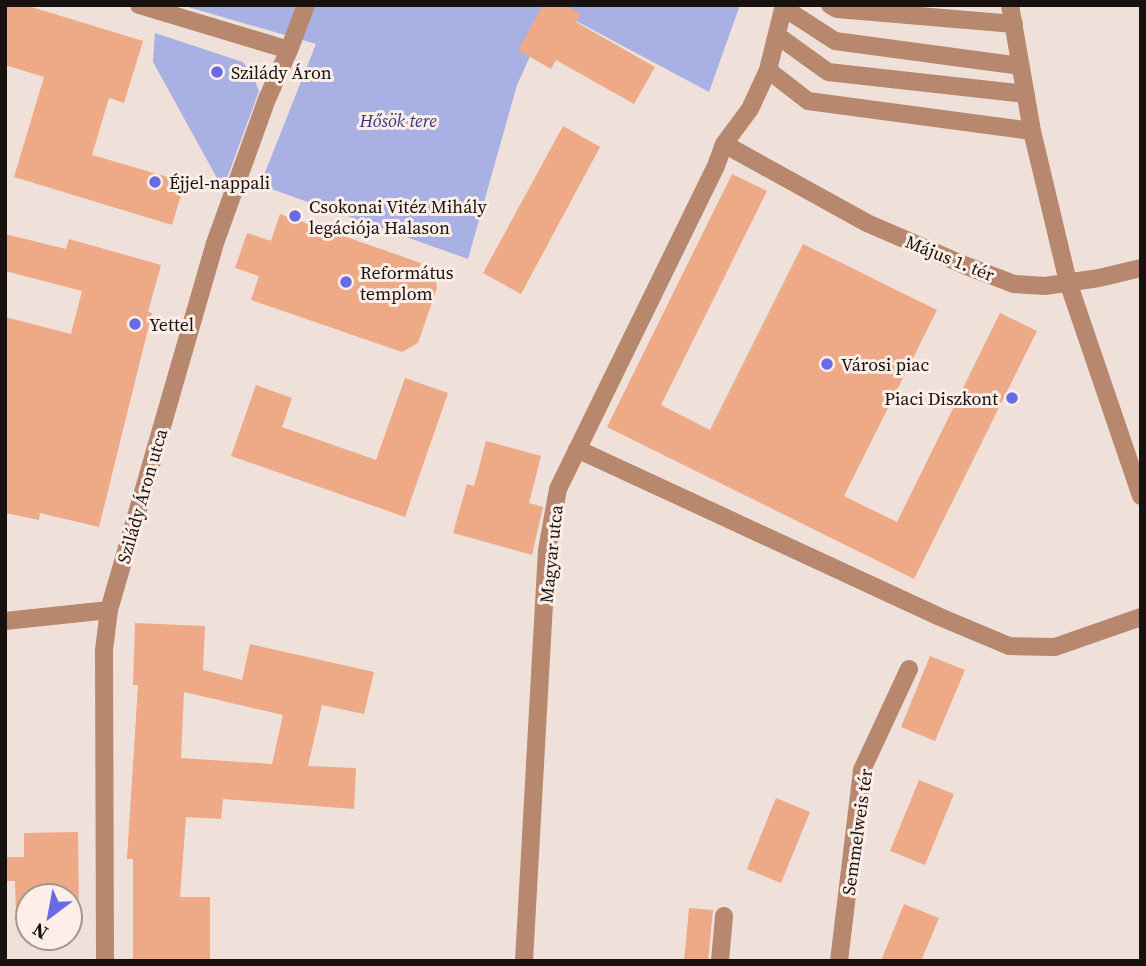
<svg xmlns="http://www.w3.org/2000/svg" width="1146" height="966" font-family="'Source Serif 4',serif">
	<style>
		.green { fill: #a9b0e3 }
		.building { fill: #eea986; fill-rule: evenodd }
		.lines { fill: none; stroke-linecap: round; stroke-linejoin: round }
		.minor { stroke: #b7876e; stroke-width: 18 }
		.poi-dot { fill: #676be5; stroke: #fdeee7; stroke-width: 2.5 }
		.labels { text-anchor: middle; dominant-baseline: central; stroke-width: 6; stroke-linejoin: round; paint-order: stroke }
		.poi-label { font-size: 18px; fill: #171210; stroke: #fdeee7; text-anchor: start }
		.park-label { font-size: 18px; font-style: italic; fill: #33337f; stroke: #fdeee7 }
		.street-label { font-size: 18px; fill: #171210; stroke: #fdeee7 }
	</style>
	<rect width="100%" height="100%" fill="#efe1da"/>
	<!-- green -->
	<path class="green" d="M181 5H740L709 92 552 8 517 85 468 259 260 185 316 44Z
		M155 33 243 62 253 76 259 91 223 189 153 62Z"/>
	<!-- building -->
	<path class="building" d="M5 5H25L143 41 124 103 109 98 92 155 185 182 172 225 14 177 44 77 5 65Z
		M543 5H565L581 14 576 22 655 67 634 104 556 60 551 69 518 50Z
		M563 126 600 147 521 294 483 273Z
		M732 174 767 191 661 405 710 430 803 244 937 310 844 496 897 522 1000 313 1037 331 914 579 607 427Z
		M280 214 421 263 419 268 434 273 437 288 418 343 402 352 251 300 259 276 235 268 247 233 271 241Z
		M5 234 66 249 69 239 161 265 148 312 152 313 99 527 40 513 39 520 5 513V317L71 334 82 291 5 271Z
		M405 378 448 393 405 517 231 456 256 385 292 398 282 427 376 460Z
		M486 441 541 456 529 503 543 507 532 555 453 533 467 484 474 486Z
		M135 623 205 626 203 670 242 680 250 644 374 672 364 714 322 705 308 766 356 768 354 809 223 799 221 819 186 817 180 897H210V961H133V859H127L138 685H133ZM184 692 283 715 272 764 181 758Z
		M930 656 965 670 935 741 901 727Z
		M919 780 954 794 925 865 890 851Z
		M776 798 810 812 781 883 747 869Z
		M78 832 79 916H70V896H28V916H16L15 881H5V857H24V833Z
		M904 904 939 918 921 961H881Z
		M689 908 713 910 708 961H684Z"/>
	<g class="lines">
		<!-- minor -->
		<path class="minor" d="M139 5 289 50
			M830 5 837 9 1014 24
			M1010 5 1032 131 1068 282 1141 496
			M784 8 835 41 1021 66
			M778 36 828 72 1026 94
			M768 70 808 101 1032 131
			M724 144 867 223 964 265 1014 284 1045 286 1099 278 1141 268
			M577 449 940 617 1009 646 1055 647 1141 617
			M5 621 109 610
			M105 961 104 650 109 610 215 243 267 99 289 50 306 5
			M524 961 547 550 558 489 716 166 724 144 750 109 768 70 784 5
			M720 961 724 916
			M839 961 862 770 909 669"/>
	</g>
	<!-- markers -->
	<g class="poi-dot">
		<circle cx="217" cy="72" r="7"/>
		<circle cx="155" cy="182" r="7"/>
		<circle cx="295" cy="216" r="7"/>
		<circle cx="346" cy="282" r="7"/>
		<circle cx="135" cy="324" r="7"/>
		<circle cx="827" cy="364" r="7"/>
		<circle cx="1012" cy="398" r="7"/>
	</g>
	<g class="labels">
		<!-- poi labels -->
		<g class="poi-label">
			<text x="231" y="72">Szilády Áron</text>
			<text x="169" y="182">Éjjel-nappali</text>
			<text x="309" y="206">Csokonai Vitéz Mihály<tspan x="309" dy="21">legációja Halason</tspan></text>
			<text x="360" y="272">Református<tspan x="360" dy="21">templom</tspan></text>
			<text x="149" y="324">Yettel</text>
			<text x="841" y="364">Városi piac</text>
			<text x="998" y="398" text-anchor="end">Piaci Diszkont</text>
		</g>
		<!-- park labels -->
		<g class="park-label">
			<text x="398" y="120">Hősök tere</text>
		</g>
		<!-- street labels -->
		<g class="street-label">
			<text transform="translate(950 258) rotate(22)">Május 1. tér</text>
			<text transform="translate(142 496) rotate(-74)">Szilády Áron utca</text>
			<text transform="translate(551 554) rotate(-84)">Magyar utca</text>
			<text transform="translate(857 832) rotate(-82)">Semmelweis tér</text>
		</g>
	</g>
	<!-- border -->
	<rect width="1146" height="966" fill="none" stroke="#171210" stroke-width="14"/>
	<!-- north arrow -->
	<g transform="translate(49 917) rotate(212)"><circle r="33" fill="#fdeee7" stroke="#a19691" stroke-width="2"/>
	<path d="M0-5L12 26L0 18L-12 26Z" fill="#676be5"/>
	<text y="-10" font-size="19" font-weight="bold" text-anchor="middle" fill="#171210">N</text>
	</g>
</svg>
